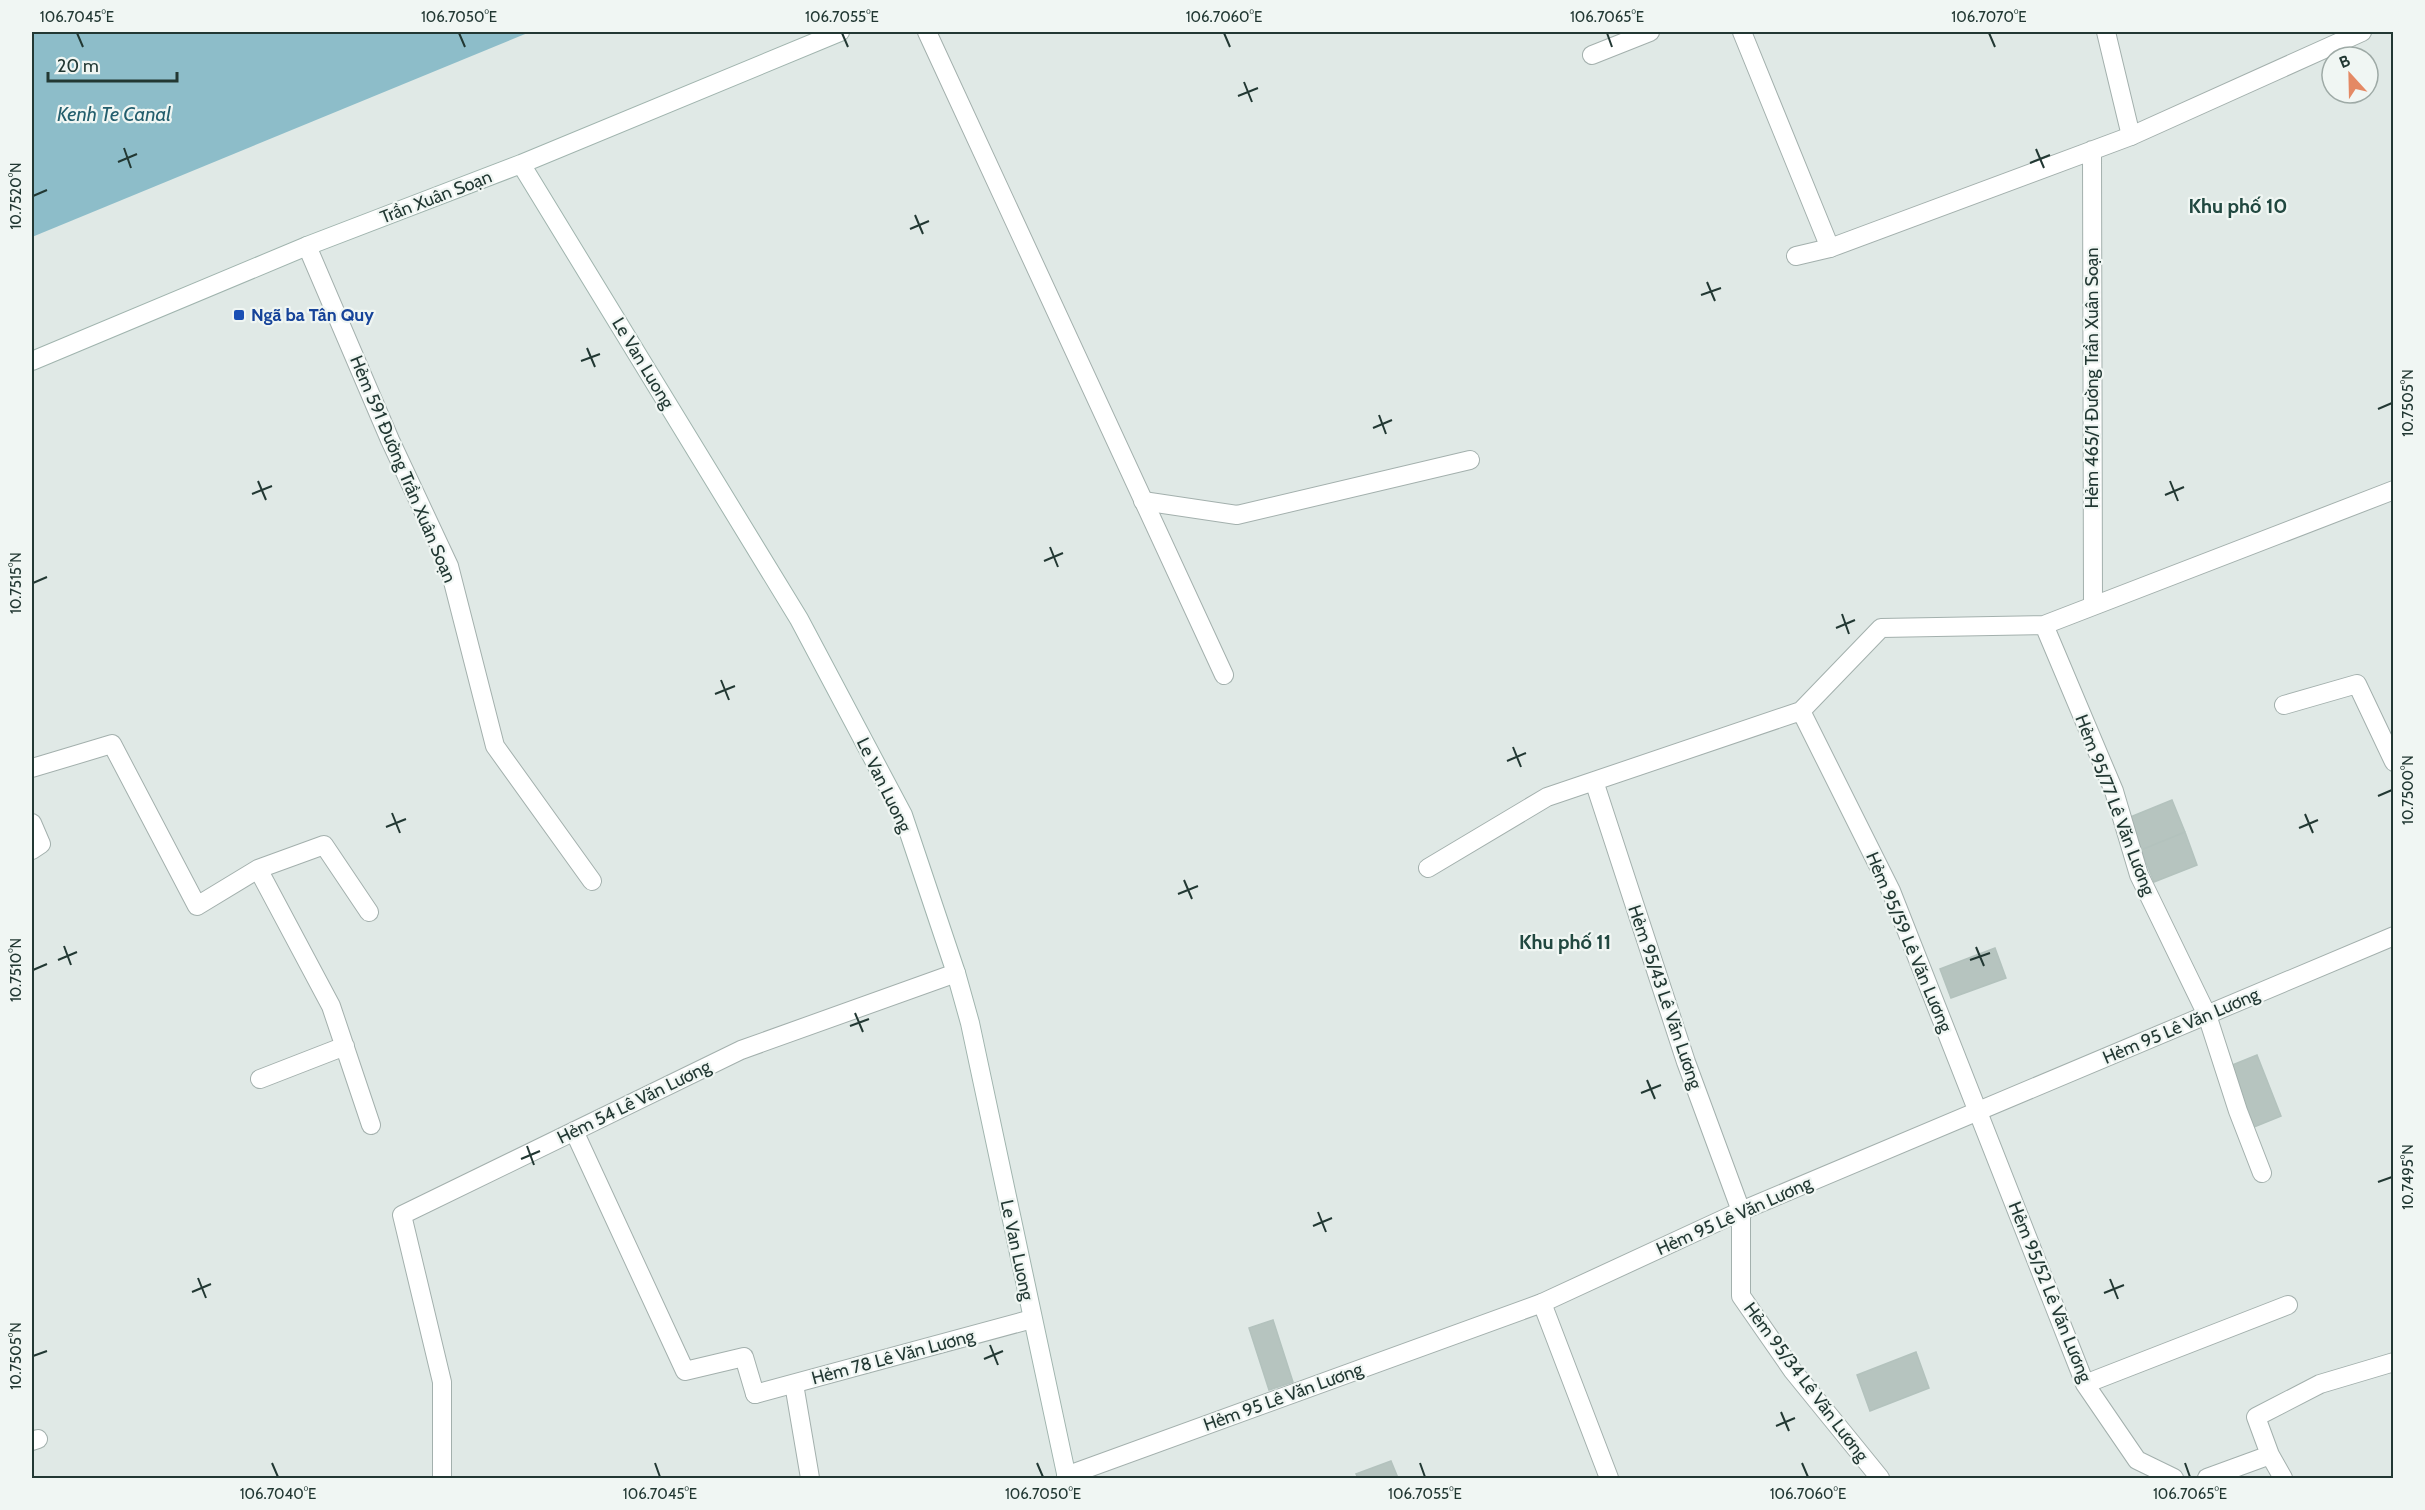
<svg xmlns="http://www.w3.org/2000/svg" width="2425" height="1510" font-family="Cabin,sans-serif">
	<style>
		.water { fill: #8dbdc9 }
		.building { fill: #b6c4bf; stroke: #b3c2bd; stroke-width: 1.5 }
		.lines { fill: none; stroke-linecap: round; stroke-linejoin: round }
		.lane-casing { stroke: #a3b0ad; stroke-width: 20 }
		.street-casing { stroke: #a3b0ad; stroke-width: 20 }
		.secondary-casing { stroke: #a0b4ae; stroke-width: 20 }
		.lane { stroke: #fff; stroke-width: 18 }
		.street { stroke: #fff; stroke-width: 18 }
		.secondary { stroke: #fff; stroke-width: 18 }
		.ticks { fill: none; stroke: #223833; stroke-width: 2 }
		.transit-dot { fill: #1a4fb4; stroke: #f0f6f3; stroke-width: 2 }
		.labels { text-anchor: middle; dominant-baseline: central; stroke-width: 4.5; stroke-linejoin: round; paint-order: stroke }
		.street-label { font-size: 18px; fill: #223833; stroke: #f0f6f3 }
		.transit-label { font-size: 18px; font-weight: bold; fill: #164399; stroke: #f0f6f3; text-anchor: start }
		.water-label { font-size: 20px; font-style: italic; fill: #235e6d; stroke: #f0f6f3 }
		.neighbourhood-label { font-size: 20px; font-weight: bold; fill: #214840; stroke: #f0f6f3 }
		.neatline { fill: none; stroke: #223833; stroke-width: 2 }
		.ticks-label { font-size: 15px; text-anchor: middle; fill: #223833 }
	</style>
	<rect width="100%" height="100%" fill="#e0e9e6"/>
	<!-- water -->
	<path class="water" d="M32 32H530L32 237Z"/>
	<!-- building -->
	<path class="building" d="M2172 800 2185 832 2141 850 2128 818Z
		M2185 832 2197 865 2154 882 2141 850Z
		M1995 948 2006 978 1951 998 1940 969Z
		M2257 1055 2281 1116 2254 1127 2230 1066Z
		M1273 1320 1293 1382 1269 1390 1249 1328Z
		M1916 1352 1929 1388 1870 1411 1857 1375Z
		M1391 1461 1398 1478H1358L1356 1474Z"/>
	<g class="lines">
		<defs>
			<path id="lane" d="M1742 32 1830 248
				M2106 32 2131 136
				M1592 55 1650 32
				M1143 501 1237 515 1470 460
				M2044 625 2114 791 2139 875 2207 1015 2238 1111 2262 1173
				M2284 705 2357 684 2394 762
				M1801 711 1891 891 2085 1384 2137 1460 2174 1478
				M32 768 112 744 197 906 258 869 324 845 369 912
				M1594 781 1686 1062 1741 1211V1296L1793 1371 1880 1478
				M1428 868 1547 797 1801 711 1881 628 2044 625 2394 490
				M258 869 331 1006 371 1125
				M260 1079 345 1046
				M574 1131 685 1371 744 1357 755 1394
				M1542 1303 1609 1478
				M794 1384 810 1478
				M2085 1384 2288 1305
				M32 1441 38 1439
				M442 1478V1382L402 1215 741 1050 956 973
				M2207 1478 2270 1455
				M2283 1478 2270 1455 2256 1417 2320 1384 2394 1362"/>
			<path id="street" d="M927 32 1224 675
				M2092 150 2093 605
				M307 246 390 440 449 566 495 746 592 881
				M1796 256 1830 248 2131 136 2362 32
				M32 823 41 844 32 850
				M755 1394 1032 1319
				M1066 1476 1542 1303 1741 1211 2394 936"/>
			<path id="secondary" d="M521 164 799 619 903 815 956 973 970 1023 1067 1478
				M32 361 307 246 521 164 840 32"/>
		</defs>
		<!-- lane casing -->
		<use href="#lane" class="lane-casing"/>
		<!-- street casing -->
		<use href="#street" class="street-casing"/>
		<!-- secondary casing -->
		<use href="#secondary" class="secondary-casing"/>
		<!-- lane -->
		<use href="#lane" class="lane"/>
		<!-- street -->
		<use href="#street" class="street"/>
		<!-- secondary -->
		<use href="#secondary" class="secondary"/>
	</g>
	<!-- ticks -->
	<path class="ticks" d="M77 33 83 47M459 33 465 47M842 33 848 47M1224 33 1230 47M1607 33 1612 47M1989 33 1995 47M1244 82 1252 102M1238 96 1258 88M124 148 131 168M2036 149 2044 168M118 162 137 154M2030 163 2050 155M33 196 47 190M915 215 923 234M910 229 929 221M1707 282 1715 301M1701 295 1721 288M587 348 595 367M581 361 600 354M2378 409 2392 403M1379 415 1386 434M1373 428 1392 420M258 481 266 500M2170 481 2178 501M252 494 272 486M2165 495 2184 487M1050 547 1058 567M1044 561 1063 553M33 583 47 577M1842 614 1849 634M1836 628 1855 620M721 680 729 700M715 694 735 686M1513 747 1521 767M1507 761 1526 753M2378 796 2392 790M392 813 400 833M2305 814 2313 833M386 827 406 819M2299 828 2318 820M1184 880 1192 899M1178 894 1198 886M64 946 71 965M1976 947 1984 966M58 960 77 952M1970 960 1990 953M33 970 47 964M855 1013 863 1032M850 1026 869 1019M1647 1080 1655 1099M1641 1093 1661 1085M527 1146 534 1165M521 1159 540 1151M2378 1182 2392 1177M1318 1212 1326 1232M1313 1226 1332 1218M198 1278 206 1298M2110 1279 2118 1299M192 1292 211 1284M2104 1293 2124 1285M990 1345 998 1365M33 1356 47 1351M984 1359 1003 1351M1781 1412 1789 1431M1776 1426 1795 1418M272 1463 278 1477M655 1463 660 1477M1037 1463 1043 1477M1420 1463 1425 1477M1802 1463 1808 1477M2185 1463 2190 1477"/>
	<!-- markers -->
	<rect class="transit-dot" x="233" y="309" width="12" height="12" rx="3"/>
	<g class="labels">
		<!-- street labels -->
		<g class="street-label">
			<text transform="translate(436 197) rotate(-21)">Trần Xuân Soạn</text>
			<text transform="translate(643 363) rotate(59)">Le Van Luong</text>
			<text transform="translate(2092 378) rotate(-90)">Hẻm 465/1 Đường Trần Xuân Soạn</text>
			<text transform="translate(403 469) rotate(67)">Hẻm 591 Đường Trần Xuân Soạn</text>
			<text transform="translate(884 785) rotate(64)">Le Van Luong</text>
			<text transform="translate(2115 805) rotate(69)">Hẻm 95/77 Lê Văn Lương</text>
			<text transform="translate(1909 942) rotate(67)">Hẻm 95/59 Lê Văn Lương</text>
			<text transform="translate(1665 997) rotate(71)">Hẻm 95/43 Lê Văn Lương</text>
			<text transform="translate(2181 1026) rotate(-23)">Hẻm 95 Lê Văn Lương</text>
			<text transform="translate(634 1102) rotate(-26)">Hẻm 54 Lê Văn Lương</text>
			<text transform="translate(1734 1216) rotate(-24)">Hẻm 95 Lê Văn Lương</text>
			<text transform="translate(1017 1250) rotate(78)">Le Van Luong</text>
			<text transform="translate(2050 1292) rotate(68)">Hẻm 95/52 Lê Văn Lương</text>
			<text transform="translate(893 1357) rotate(-15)">Hẻm 78 Lê Văn Lương</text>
			<text transform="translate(1806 1382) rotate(53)">Hẻm 95/34 Lê Văn Lương</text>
			<text transform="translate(1283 1397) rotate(-20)">Hẻm 95 Lê Văn Lương</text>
		</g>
		<!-- transit labels -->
		<g class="transit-label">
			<text x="251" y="315">Ngã ba Tân Quy</text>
		</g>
		<!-- water labels -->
		<g class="water-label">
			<text x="114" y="114">Kenh Te Canal</text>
		</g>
		<!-- neighbourhood labels -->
		<g class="neighbourhood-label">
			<text x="2238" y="206">Khu phố 10</text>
			<text x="1565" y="942">Khu phố 11</text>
		</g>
	</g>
	<!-- border -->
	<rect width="2425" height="1510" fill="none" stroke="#f0f6f3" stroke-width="66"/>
	<!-- north arrow -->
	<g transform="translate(2350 75) rotate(338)"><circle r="28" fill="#f0f6f3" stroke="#9eaaa6" stroke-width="1.5"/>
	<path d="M0-4.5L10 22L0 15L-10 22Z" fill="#e48964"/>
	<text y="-9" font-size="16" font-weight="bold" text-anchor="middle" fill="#223833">B</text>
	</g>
	<!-- scale -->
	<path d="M48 72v9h129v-9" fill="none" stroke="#223833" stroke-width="3"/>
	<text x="57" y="72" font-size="18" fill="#223833" stroke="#f0f6f3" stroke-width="4.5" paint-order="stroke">20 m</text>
	<rect x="33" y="33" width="2359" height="1444" class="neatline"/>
	<g class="ticks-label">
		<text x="77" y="22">106.7045°E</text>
		<text x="459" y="22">106.7050°E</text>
		<text x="842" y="22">106.7055°E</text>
		<text x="1224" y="22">106.7060°E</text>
		<text x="1607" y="22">106.7065°E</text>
		<text x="1989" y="22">106.7070°E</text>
		<text transform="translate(16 196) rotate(-90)" y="5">10.7520°N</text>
		<text transform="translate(2408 403) rotate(-90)" y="5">10.7505°N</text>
		<text transform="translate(16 583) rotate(-90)" y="5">10.7515°N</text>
		<text transform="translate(2408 790) rotate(-90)" y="5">10.7500°N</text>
		<text transform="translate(16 970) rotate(-90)" y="5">10.7510°N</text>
		<text transform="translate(2408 1177) rotate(-90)" y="5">10.7495°N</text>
		<text transform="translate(16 1356) rotate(-90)" y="5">10.7505°N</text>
		<text x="278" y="1499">106.7040°E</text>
		<text x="660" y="1499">106.7045°E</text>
		<text x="1043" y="1499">106.7050°E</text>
		<text x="1425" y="1499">106.7055°E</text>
		<text x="1808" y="1499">106.7060°E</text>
		<text x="2190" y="1499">106.7065°E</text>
	</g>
</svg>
